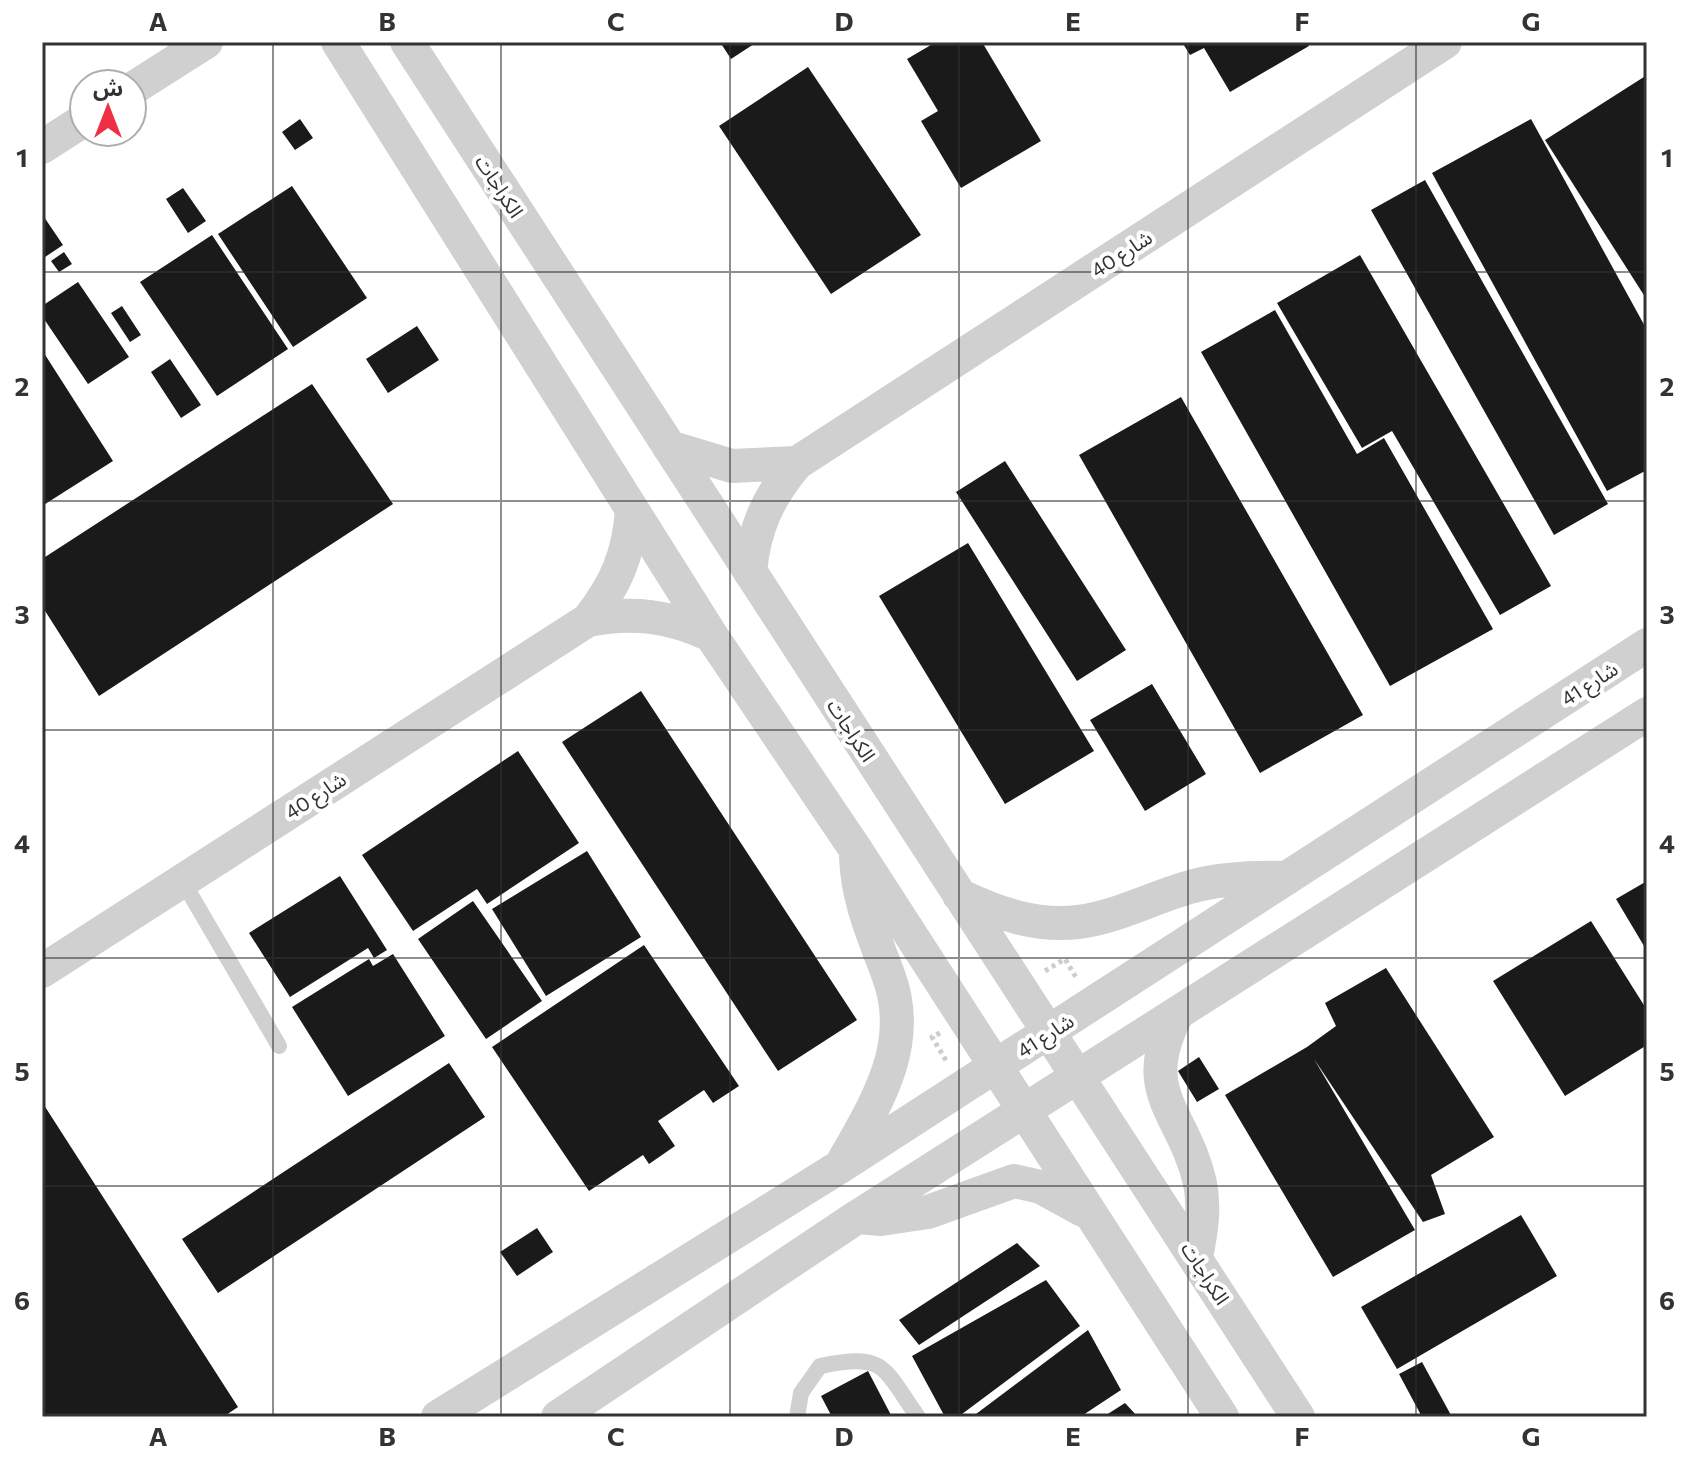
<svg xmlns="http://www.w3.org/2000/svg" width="1689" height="1459" font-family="Commissioner,'Noto Sans Arabic',sans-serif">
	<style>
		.building { fill: #1a1a1a }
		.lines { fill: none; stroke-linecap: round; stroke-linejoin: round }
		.path { stroke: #cdcdcd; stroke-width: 5; stroke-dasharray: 4 4; stroke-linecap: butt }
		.service { stroke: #d0d0d0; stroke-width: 16 }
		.minor { stroke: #d0d0d0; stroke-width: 34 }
		.grid { fill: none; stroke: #333; stroke-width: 2; stroke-opacity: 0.55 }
		.labels { text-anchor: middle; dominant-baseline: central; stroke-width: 8; stroke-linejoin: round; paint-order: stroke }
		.street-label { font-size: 20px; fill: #333; stroke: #fff }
		.neatline { fill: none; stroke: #333; stroke-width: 3 }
		.grid-label { font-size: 26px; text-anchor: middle; font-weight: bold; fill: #333 }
	</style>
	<rect width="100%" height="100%" fill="#fff"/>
	<!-- building -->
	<path class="building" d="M720 42H757L731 59Z
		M936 42H982L1041 141 961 188 921 121 938 111 907 59Z
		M1182 42H1306L1309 46 1230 92 1204 48 1190 55Z
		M808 67 921 235 831 294 719 126Z
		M1647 75V300L1545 140Z
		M300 119 313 138 295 150 282 132Z
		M1531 119 1647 330V470L1607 491 1432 173Z
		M1425 180 1608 504 1554 535 1371 210Z
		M292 186 367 298 293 347 218 234Z
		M183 188 206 221 188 233 166 199Z
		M42 214 63 245 42 259Z
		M212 235 288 349 217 396 140 282Z
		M64 252 72 264 59 272 51 261Z
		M1360 255 1551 586 1500 615 1392 431 1362 448 1277 303Z
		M78 282 129 357 88 384 42 316V306Z
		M122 306 141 335 130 342 111 313Z
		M1275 310 1357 454 1384 438 1493 629 1390 686 1201 352Z
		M417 326 439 360 388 393 366 359Z
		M42 350 113 461 42 506Z
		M170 359 201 405 181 418 151 372Z
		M312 384 393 504 99 696 42 606V559Z
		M1181 397 1363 715 1260 773 1079 455Z
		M1005 461 1126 650 1077 681 956 492Z
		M968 543 1094 751 1005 804 879 596Z
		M1152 684 1206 774 1145 811 1090 720Z
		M641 691 857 1020 778 1071 562 742Z
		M518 751 579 843 487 904 477 889 413 931 362 855Z
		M587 851 641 937 546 996 492 909Z
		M340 876 387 950 374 958 368 948 290 997 249 933Z
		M1647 881V951L1616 899Z
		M473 901 542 1001 486 1039 418 939Z
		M1591 921 1647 1010V1045L1565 1096 1493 981Z
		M644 945 739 1086 713 1103 704 1090 658 1121 675 1146 649 1164 643 1155 589 1191 492 1047Z
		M393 954 445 1036 348 1096 292 1007 369 959 373 966Z
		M1386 968 1494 1137 1431 1175 1445 1214 1423 1222 1314 1059 1415 1230 1333 1277 1225 1095 1307 1047 1336 1026 1325 1003Z
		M1199 1057 1219 1089 1197 1102 1178 1071Z
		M449 1063 485 1117 218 1293 182 1239Z
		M42 1102 238 1407 223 1417H42Z
		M1521 1215 1557 1276 1397 1369 1361 1307Z
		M537 1228 553 1252 517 1276 500 1252Z
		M1017 1243 1040 1266 919 1345 899 1320Z
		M1046 1280 1080 1326 958 1417H945L912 1356Z
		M1088 1330 1121 1390 1080 1417H972Z
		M1422 1362 1452 1417H1422L1399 1374Z
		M868 1371 892 1417H832L821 1396Z
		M1125 1403 1138 1417H1103Z"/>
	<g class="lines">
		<!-- path -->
		<path class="path" d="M1045 971 1065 959 1077 979
			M940 1033 932 1037 947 1062"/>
		<!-- service -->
		<path class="service" d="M182 880 279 1046
			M797 1417 801 1393 820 1366C886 1353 882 1366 918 1417"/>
		<!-- minor -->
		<path class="minor" d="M338 42 711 635 856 850 1222 1417
			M407 42 1298 1417
			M132 89 206 42
			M42 147 84 120
			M669 447 732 466 797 463
			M750 572C754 528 768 497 797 463L1445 42
			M588 620C633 611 669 616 711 635
			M959 895C996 913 1036 927 1078 922 1118 917 1151 898 1190 887 1222 878 1254 877 1287 878
			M42 971 588 620C616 585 629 554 632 510
			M1177 1014C1135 1093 1184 1112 1200 1183 1205 1208 1201 1233 1196 1257
			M843 1162C875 1105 914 1046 889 977 874 936 858 902 856 858
			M857 1217 881 1219 928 1212 1014 1181 1041 1187 1083 1210
			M438 1417 841 1166 1647 645
			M558 1417 857 1217 1647 714"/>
	</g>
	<!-- grid -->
	<path class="grid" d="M273 42V1417M501 42V1417M730 42V1417M959 42V1417M1188 42V1417M1416 42V1417M42 272H1647M42 501H1647M42 730H1647M42 958H1647M42 1186H1647"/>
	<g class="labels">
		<!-- street labels -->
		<g class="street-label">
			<text transform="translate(500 186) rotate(57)">الكراجات</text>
			<text transform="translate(1121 253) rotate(-33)">شارع 40</text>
			<text transform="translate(1589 683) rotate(-33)">شارع 41</text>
			<text transform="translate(852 730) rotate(57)">الكراجات</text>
			<text transform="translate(315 795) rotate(-33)">شارع 40</text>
			<text transform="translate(1045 1035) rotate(-33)">شارع 41</text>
			<text transform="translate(1206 1273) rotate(57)">الكراجات</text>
		</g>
	</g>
	<!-- border -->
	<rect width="1689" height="1459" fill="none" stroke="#ffffff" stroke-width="88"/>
	<!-- north arrow -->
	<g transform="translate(108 108)"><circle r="38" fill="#ffffff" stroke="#adadad" stroke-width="2"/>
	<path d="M0-6L14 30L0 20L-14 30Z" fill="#ef2f43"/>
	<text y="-12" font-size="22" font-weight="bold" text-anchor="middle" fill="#333333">ش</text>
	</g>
	<rect x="44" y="44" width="1601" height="1371" class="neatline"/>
	<g class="grid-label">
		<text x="158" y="31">A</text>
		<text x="387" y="31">B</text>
		<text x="616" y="31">C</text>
		<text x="844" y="31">D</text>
		<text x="1073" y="31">E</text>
		<text x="1302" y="31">F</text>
		<text x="1531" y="31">G</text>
		<text x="22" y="167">1</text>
		<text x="1667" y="167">1</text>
		<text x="22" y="396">2</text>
		<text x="1667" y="396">2</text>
		<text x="22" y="624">3</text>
		<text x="1667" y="624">3</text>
		<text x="22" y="853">4</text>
		<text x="1667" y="853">4</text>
		<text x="22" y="1081">5</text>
		<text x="1667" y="1081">5</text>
		<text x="22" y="1310">6</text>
		<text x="1667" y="1310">6</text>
		<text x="158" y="1446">A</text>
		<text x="387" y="1446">B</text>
		<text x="616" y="1446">C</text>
		<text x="844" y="1446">D</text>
		<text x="1073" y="1446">E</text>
		<text x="1302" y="1446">F</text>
		<text x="1531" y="1446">G</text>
	</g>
</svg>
